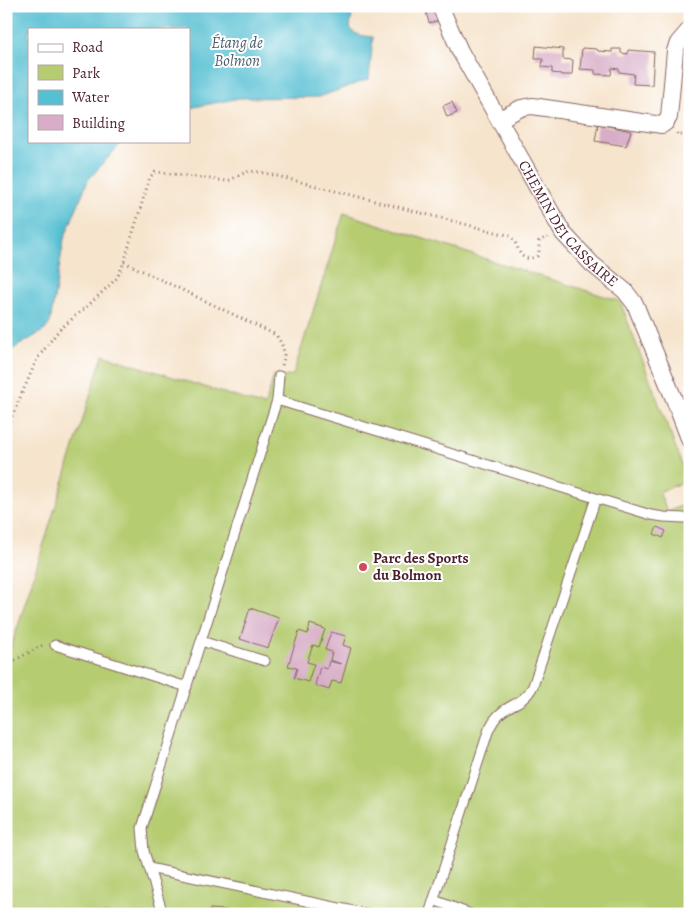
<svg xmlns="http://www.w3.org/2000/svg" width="696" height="920" font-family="Alegreya,serif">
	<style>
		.green { fill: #b5cc71; stroke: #80764e }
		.water { fill: #56c0d3; stroke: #50707f }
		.building { fill: #d8adc8 }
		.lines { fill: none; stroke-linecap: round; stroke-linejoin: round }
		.lane-casing { stroke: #866463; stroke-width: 11 }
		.street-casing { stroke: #866463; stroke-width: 18 }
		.path { stroke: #866463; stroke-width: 3; stroke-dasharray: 1 4; stroke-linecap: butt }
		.lane { stroke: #fff; stroke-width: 9 }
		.street { stroke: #fff; stroke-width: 16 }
		.poi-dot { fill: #d1495b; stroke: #fff; stroke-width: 2 }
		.labels { text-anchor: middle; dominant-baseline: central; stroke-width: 4; stroke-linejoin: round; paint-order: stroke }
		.street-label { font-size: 15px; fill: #4a1f2b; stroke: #fff }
		.poi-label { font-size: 15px; font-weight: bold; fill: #4a1f2b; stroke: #fff; text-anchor: start }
		.water-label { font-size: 16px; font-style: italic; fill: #4f5f6e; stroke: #fff }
	</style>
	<rect width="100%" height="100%" fill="#fff"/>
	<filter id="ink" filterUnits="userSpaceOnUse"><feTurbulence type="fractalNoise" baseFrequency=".02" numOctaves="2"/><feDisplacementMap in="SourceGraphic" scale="10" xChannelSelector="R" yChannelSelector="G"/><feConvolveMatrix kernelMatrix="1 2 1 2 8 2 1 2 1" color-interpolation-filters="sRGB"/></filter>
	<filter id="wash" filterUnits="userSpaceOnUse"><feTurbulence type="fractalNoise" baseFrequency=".0096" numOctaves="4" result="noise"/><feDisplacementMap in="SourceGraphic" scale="20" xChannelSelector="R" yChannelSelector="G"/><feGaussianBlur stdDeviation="1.12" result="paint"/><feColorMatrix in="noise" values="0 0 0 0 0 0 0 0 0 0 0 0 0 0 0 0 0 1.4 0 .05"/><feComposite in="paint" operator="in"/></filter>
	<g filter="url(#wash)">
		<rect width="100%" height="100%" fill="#f6e4cc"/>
		<!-- green -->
		<path class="green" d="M344 213 486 259 620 301 688 480 659 492 667 511 690 503V914H6V660L19 623 103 355 265 406 274 375 283 377 293 375Z"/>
		<!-- water -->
		<path class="water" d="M6 6H353L350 28C355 36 364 36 373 37L369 79 319 97 240 98 189 108V29H29V141H123L88 180 64 239 50 323 45 330 6 353Z"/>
		<g id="blocks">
			<!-- building -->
			<path class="building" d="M434 6 437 21 429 23 425 8Z
				M536 46 563 49V59L573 60 572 75H561V74L552 73V68L542 67 543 59H535Z
				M582 48 597 49 598 51 612 52V49H621V53L628 54V50L654 52 652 85 633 84 634 74 619 72V69L612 68 611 75 595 74V70L580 69Z
				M452 102 457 113 447 117 443 106Z
				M598 124 631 131 626 146 595 141Z
				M657 527 666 531 663 538 654 534Z
				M250 608 279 618 268 648 240 639Z
				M310 624 325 629 319 647 313 645 307 662 314 664 308 682 294 678 297 668 288 666 299 631 308 634Z
				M331 632 346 636 343 645 351 648 341 683 332 681 329 690 315 685 320 667 327 669 329 661 341 664 330 660 332 652 325 650Z
				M210 909 226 910 225 914H209Z"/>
		</g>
	</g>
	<g filter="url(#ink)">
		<use href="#blocks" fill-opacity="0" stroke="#866463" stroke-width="1"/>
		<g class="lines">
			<defs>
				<path id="lane" d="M277 400 651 515 664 517 684 518
					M201 641 265 661
					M55 645 187 687
					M149 868 368 914
					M434 900 470 914
					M163 914 144 851 142 828 277 400 279 376
					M429 914 489 729C491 726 493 721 496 718 507 703 523 706 533 686L596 498"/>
				<g id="street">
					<path id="s1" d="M440 6 460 51 563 233 592 264 625 291 635 304 674 399 690 441"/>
					<path d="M500 119 521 108 532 106 662 125 666 122 669 117 675 51 678 43 690 29"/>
				</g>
			</defs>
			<!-- lane casing -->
			<use href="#lane" class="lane-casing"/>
			<!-- street casing -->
			<use href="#street" class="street-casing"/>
			<!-- path -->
			<path class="path" d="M677 133 678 135H690
				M124 262 276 335C284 347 286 352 282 366
				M6 430 37 359 58 331 93 301 117 278 124 262 150 177 155 172 227 181C234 179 240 174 247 172 256 170 268 174 277 176L511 236C520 245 517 265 537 256L539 252V241L548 237
				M6 665 43 645"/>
			<!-- lane -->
			<use href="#lane" class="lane"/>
			<!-- street -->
			<use href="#street" class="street"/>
		</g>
	</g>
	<!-- markers -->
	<circle class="poi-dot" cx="363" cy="567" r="5"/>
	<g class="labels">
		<!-- street labels -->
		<g class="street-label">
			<text stroke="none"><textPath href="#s1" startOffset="254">CHEMIN DEI CASSAIRE</textPath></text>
		</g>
		<!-- poi labels -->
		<g class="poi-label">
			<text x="373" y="558">Parc des Sports<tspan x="373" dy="17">du Bolmon</tspan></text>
		</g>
		<!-- water labels -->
		<g class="water-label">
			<text x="237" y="43">Étang de<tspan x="237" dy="18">Bolmon</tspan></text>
		</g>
	</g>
	<!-- margin -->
	<rect width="696" height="920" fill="none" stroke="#fff" stroke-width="25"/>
	<!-- legend -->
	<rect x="28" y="28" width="162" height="115" fill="#ffffff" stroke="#b7a5aa"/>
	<rect x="38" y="44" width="25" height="8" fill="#ffffff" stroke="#b7a5aa"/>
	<text x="72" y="52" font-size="15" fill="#4a1f2b">Road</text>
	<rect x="38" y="65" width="25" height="15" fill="#b5cc71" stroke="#b7a5aa"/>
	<text x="72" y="78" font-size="15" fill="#4a1f2b">Park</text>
	<rect x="38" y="90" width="25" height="15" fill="#56c0d3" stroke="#b7a5aa"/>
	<text x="72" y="102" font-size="15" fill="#4a1f2b">Water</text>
	<rect x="38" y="115" width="25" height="15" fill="#d8adc8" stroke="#b7a5aa"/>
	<text x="72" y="128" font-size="15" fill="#4a1f2b">Building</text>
</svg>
